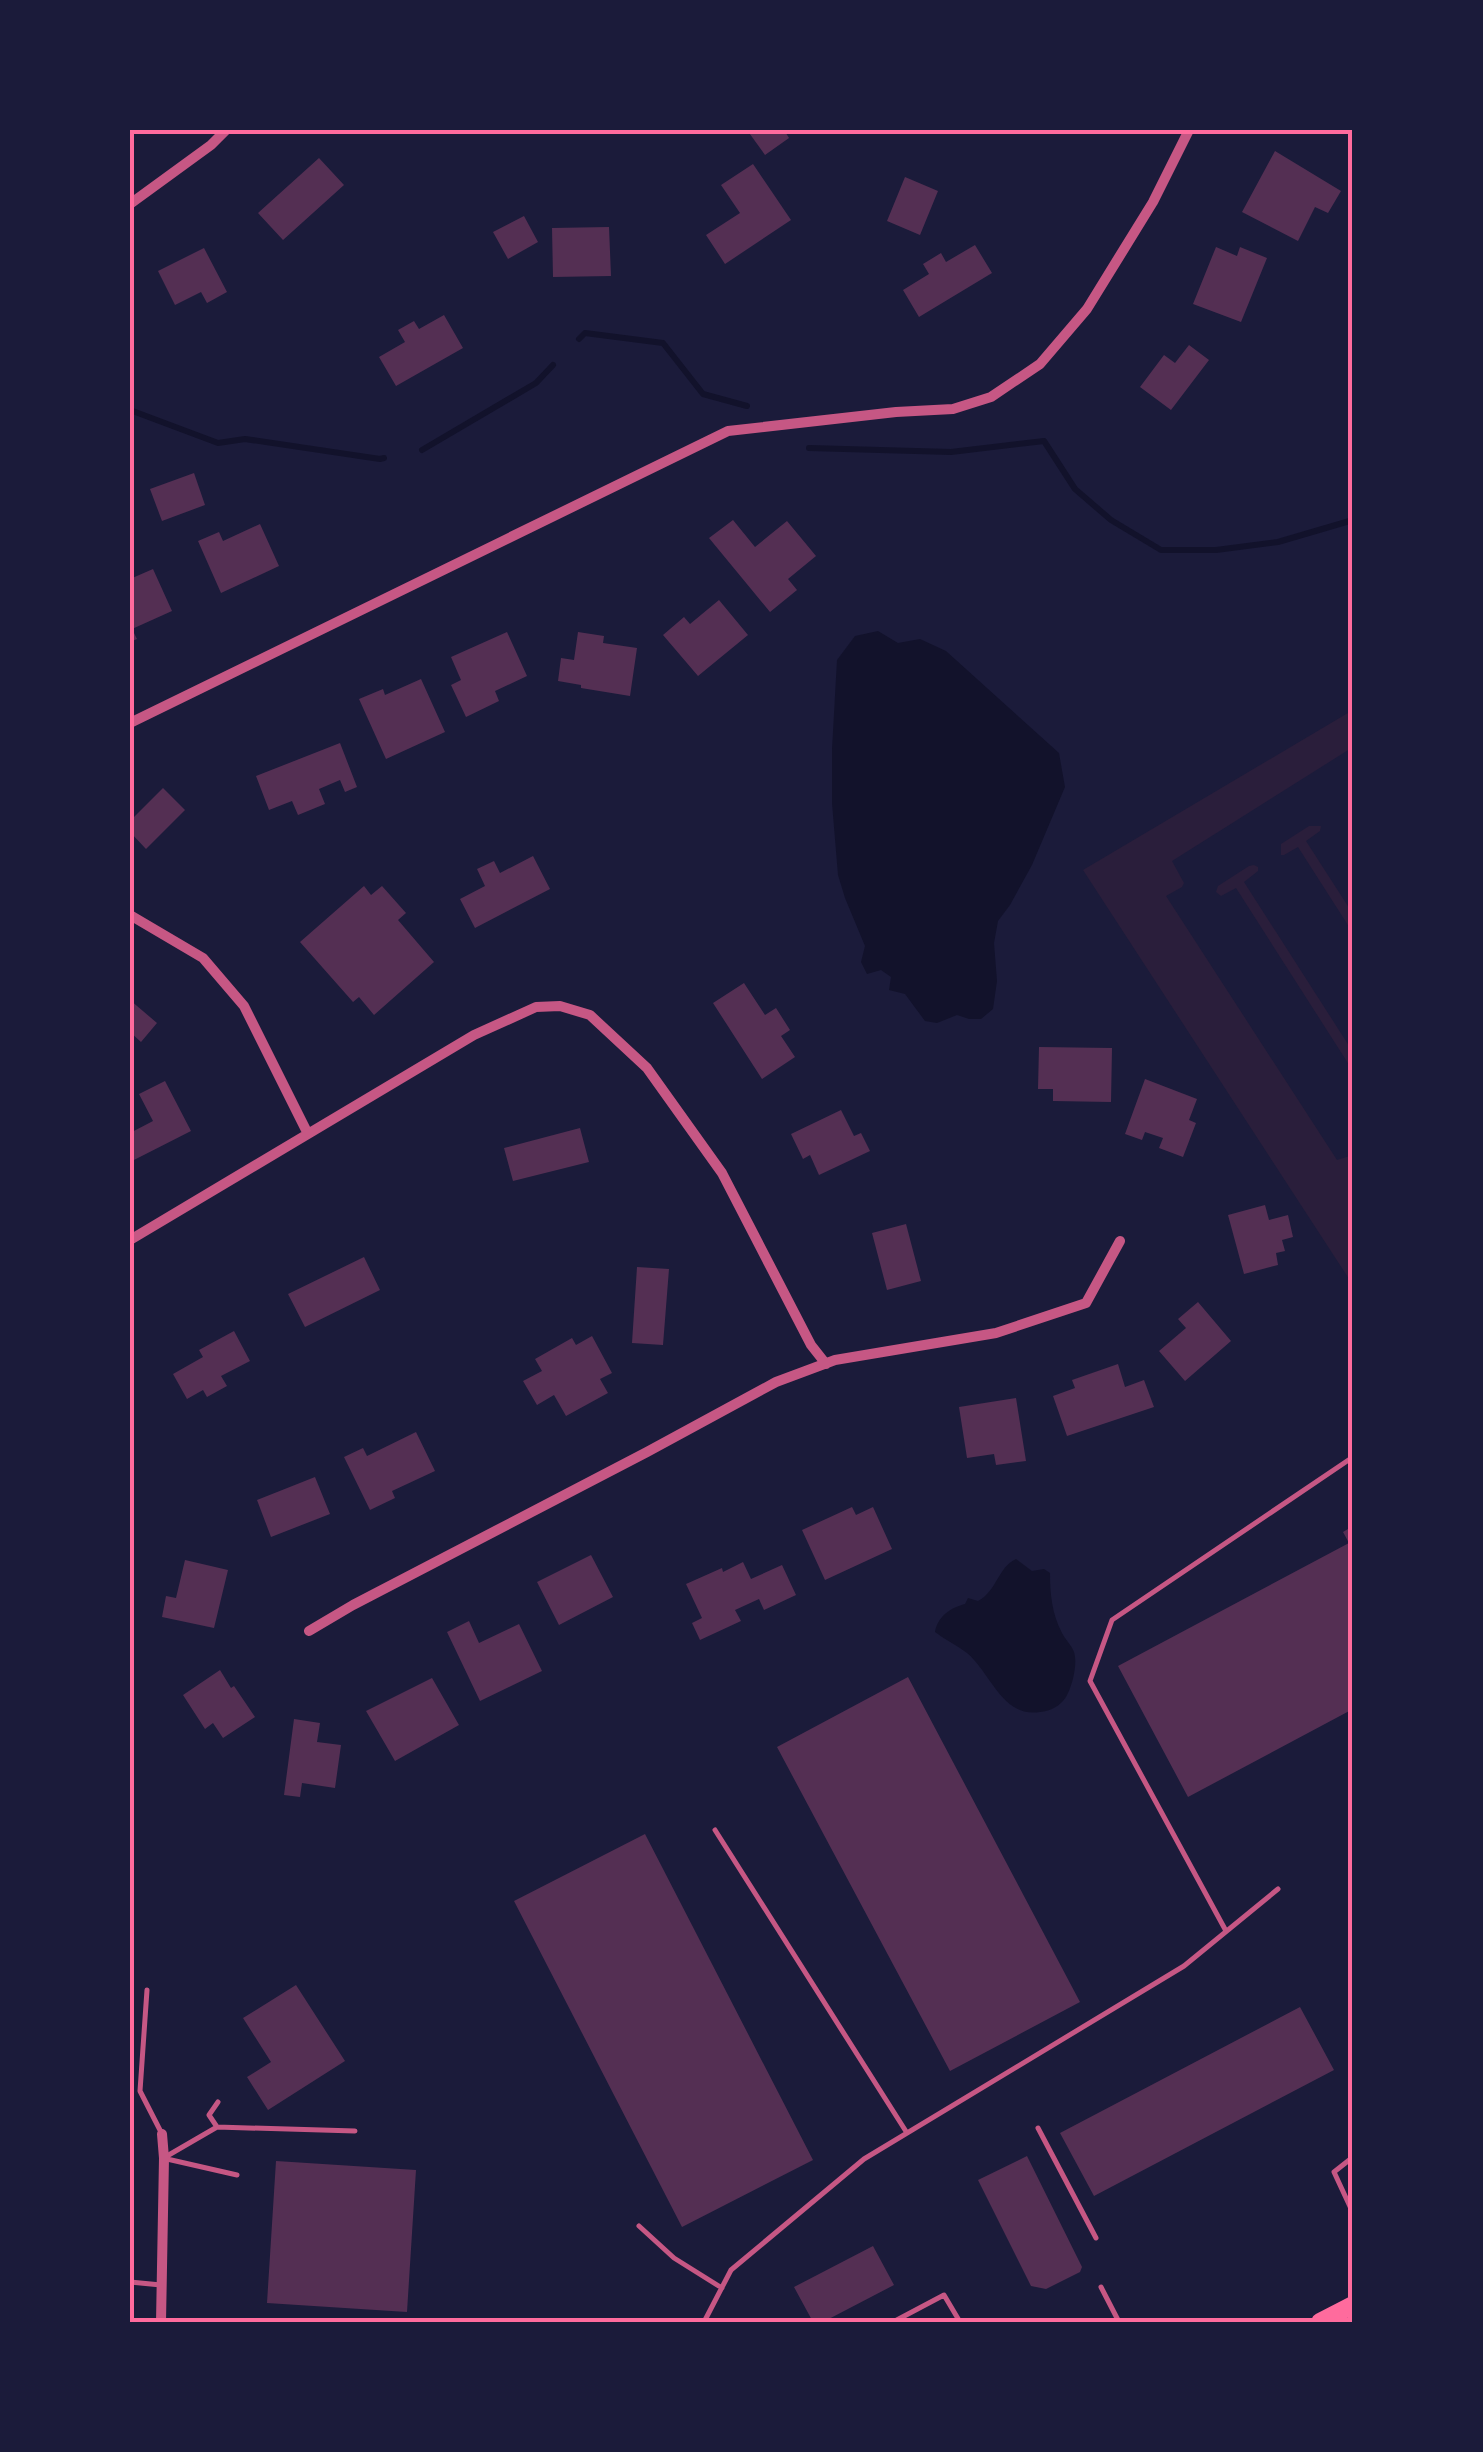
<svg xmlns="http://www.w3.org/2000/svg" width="1483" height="2452" font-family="'DejaVu Sans',sans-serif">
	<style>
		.green { fill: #2a1e3b }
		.water { fill: #12122b }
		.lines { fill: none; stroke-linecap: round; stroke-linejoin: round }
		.stream { stroke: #12122b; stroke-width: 6 }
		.building { fill: #542f53 }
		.service { stroke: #c65784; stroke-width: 5 }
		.minor { stroke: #c65784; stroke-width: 10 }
		.trunk { stroke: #ff6b9d; stroke-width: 18 }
		.neatline { fill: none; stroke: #ff6b9d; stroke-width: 4 }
	</style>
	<rect width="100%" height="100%" fill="#1b1b3a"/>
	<!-- green -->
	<path class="green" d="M1353 710V747L1172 861 1184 883 1182 887 1166 896 1337 1160 1353 1155V1285L1083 870Z
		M1309 826H1321L1320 831 1306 841 1353 914V933L1298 847 1284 855H1281V844Z
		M1254 865 1258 867V871L1244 882 1353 1052V1071L1236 888 1221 896 1216 892 1218 886 1249 866Z"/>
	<!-- water -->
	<path class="water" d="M878 631 898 643 920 639 946 651 1059 753 1065 787 1032 865 1010 905 998 921 994 943 997 981 993 1009 981 1019H969L957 1015 937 1023 925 1021 905 994 889 990 891 977 881 970 867 974 861 962 865 946 845 898 838 875 832 803V749L837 660 855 636Z
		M1016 1559 1032 1571 1044 1569 1050 1573C1050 1594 1052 1614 1062 1633 1065 1639 1072 1646 1074 1652 1078 1664 1072 1687 1066 1697 1060 1706 1051 1711 1040 1712 1002 1718 991 1673 967 1653 957 1645 945 1640 935 1632 938 1616 950 1608 965 1604L968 1598 978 1601C997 1591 998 1567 1016 1559Z"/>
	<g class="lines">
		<!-- stream -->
		<path class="stream" d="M579 339 585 333 663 343 703 394 747 406
			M130 410 218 443 245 439 380 459 384 458
			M809 448 951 452 1044 441 1075 489 1111 520 1161 550H1216L1278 542 1353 520
			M422 450 536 383 553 365"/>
	</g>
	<!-- building -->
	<path class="building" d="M747 130H784L789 138 765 155Z
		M1275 151 1341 191 1328 213 1315 207 1298 241 1242 212Z
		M319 158 344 185 283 240 258 213Z
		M753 164 791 220 725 264 706 235 740 213 721 185Z
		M905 177 938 191 920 235 887 221Z
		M524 216 538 242 508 259 493 232Z
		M609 227 611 276 553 277 552 228Z
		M975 245 992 273 919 317 903 290 929 274 923 264 941 253 946 262Z
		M1216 247 1237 256 1240 247 1267 258 1241 322 1193 304Z
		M204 248 227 292 207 303 201 292 175 305 158 271Z
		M444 315 463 348 396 386 379 357 405 342 398 330 414 321 419 329Z
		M1189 345 1209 360 1171 410 1140 387 1164 355 1175 363Z
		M194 473 205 505 162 521 150 489Z
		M733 520 755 547 787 521 816 556 788 579 797 590 770 612 709 538Z
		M260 524 279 566 221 593 198 541 219 532 223 541Z
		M153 569 172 611 132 629 137 639 130 642V579Z
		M719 600 748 635 698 676 663 635 684 617 690 624Z
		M507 632 527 676 495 691 499 701 466 717 451 685 461 680 451 657Z
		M578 632 604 636 603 643 637 648 630 696 581 688V685L558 681 561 658 574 660Z
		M421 679 445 732 386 759 359 699 383 689 385 695Z
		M340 743 357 787 345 792 340 780 319 789 325 804 298 815 292 801 269 810 256 776Z
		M163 788 185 810 146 849 130 832V821Z
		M533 856 550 889 475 928 460 899 485 886 477 869 494 861 500 873Z
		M364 886 371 895 382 886 406 913 398 920 434 962 374 1015 359 997 353 1002 300 942Z
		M744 983 765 1015 776 1008 790 1030 781 1036 795 1057 762 1079 713 1003Z
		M130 1000 157 1023 141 1042 130 1032Z
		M1039 1047 1112 1048 1111 1102 1053 1101V1089H1038Z
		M1145 1079 1197 1099 1189 1120 1196 1123 1183 1157 1159 1148 1163 1138 1145 1132 1142 1140 1125 1134Z
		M165 1081 191 1131 130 1162V1133L153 1121 139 1094Z
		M841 1110 854 1136 861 1133 870 1151 819 1175 810 1155 803 1159 791 1134Z
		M580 1128 589 1162 513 1181 504 1148Z
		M1265 1205 1269 1220 1288 1215 1293 1237 1282 1240 1285 1251 1276 1253 1278 1265 1244 1274 1228 1215Z
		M906 1224 921 1281 887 1290 872 1233Z
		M364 1257 380 1290 305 1327 288 1294Z
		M637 1267 669 1269 663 1345 632 1343Z
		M1198 1302 1231 1341 1185 1381 1159 1351 1186 1328 1178 1319Z
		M234 1331 250 1361 221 1376 227 1386 207 1397 203 1390 187 1399 173 1374 203 1357 199 1350Z
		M592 1336 612 1373 600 1379 608 1393 566 1416 554 1395 537 1405 523 1381 542 1371 535 1359 572 1338 576 1345Z
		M1118 1364 1125 1387 1144 1380 1154 1407 1067 1436 1053 1396 1075 1388 1072 1380Z
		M1016 1398 1026 1461 996 1465 994 1454 967 1458 959 1407Z
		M416 1432 435 1471 392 1491 395 1498 370 1510 344 1457 363 1448 367 1456Z
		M315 1477 330 1514 271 1537 257 1500Z
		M852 1507 856 1515 873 1507 892 1549 825 1580 802 1530Z
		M1353 1526V1709L1188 1797 1118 1666 1349 1543 1343 1532Z
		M591 1555 613 1597 559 1625 537 1582Z
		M185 1560 228 1570 214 1628 162 1617 166 1596 176 1598Z
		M743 1562 751 1579 782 1565 796 1595 764 1610 759 1599 735 1610 741 1621 700 1640 692 1623 702 1618 686 1584 722 1568 723 1572Z
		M469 1621 479 1643 519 1624 542 1671 480 1701 447 1632Z
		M220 1670 231 1688 234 1686 255 1717 223 1738 213 1723 205 1729 183 1695Z
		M908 1677 1080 2002 950 2071 777 1747Z
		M432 1678 459 1725 395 1761 366 1711Z
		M294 1719 320 1723 317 1742 341 1745 335 1788 302 1783 300 1797 284 1795Z
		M645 1834 813 2160 682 2227 514 1901Z
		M296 1985 345 2061 268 2110 247 2077 271 2062 243 2018Z
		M1300 2007 1334 2070 1094 2196 1060 2133Z
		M1027 2156 1082 2267 1080 2272 1046 2289 1031 2286 978 2180Z
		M276 2161 416 2170 407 2312 267 2303Z
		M873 2246 894 2285 823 2322H813L794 2287Z"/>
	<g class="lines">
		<!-- service -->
		<path class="service" d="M715 1830 907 2133
			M1226 1931 1090 1681 1112 1620 1353 1457
			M147 1990 140 2091 162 2134
			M217 2127 209 2115 218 2102
			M1038 2128 1096 2238
			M167 2156 217 2127 355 2131
			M1353 2157 1334 2172 1353 2213
			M167 2159 237 2175
			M639 2226 674 2258 722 2288
			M130 2282 161 2285
			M1101 2287 1119 2322
			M704 2322 731 2270 864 2159 1184 1966 1278 1889
			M893 2322 944 2295 960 2322"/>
		<!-- minor -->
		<path class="minor" d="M130 204 211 145 226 130
			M130 723 728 431 896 412 953 409 991 397 1040 364 1087 309 1153 202 1189 130
			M130 915 203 958 244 1006 308 1134
			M130 1240 474 1035 536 1007 560 1006 590 1015 647 1068 722 1173 811 1345 826 1364
			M309 1631 353 1605 647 1452 776 1382 835 1360 996 1333 1086 1303 1120 1241
			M161 2322 164 2158 162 2134"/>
		<!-- trunk -->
		<path class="trunk" d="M1320 2322 1353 2305"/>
	</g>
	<!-- border -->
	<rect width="1483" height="2452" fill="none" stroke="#1b1b3a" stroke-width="265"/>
	<rect x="132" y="132" width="1218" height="2188" class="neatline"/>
</svg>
